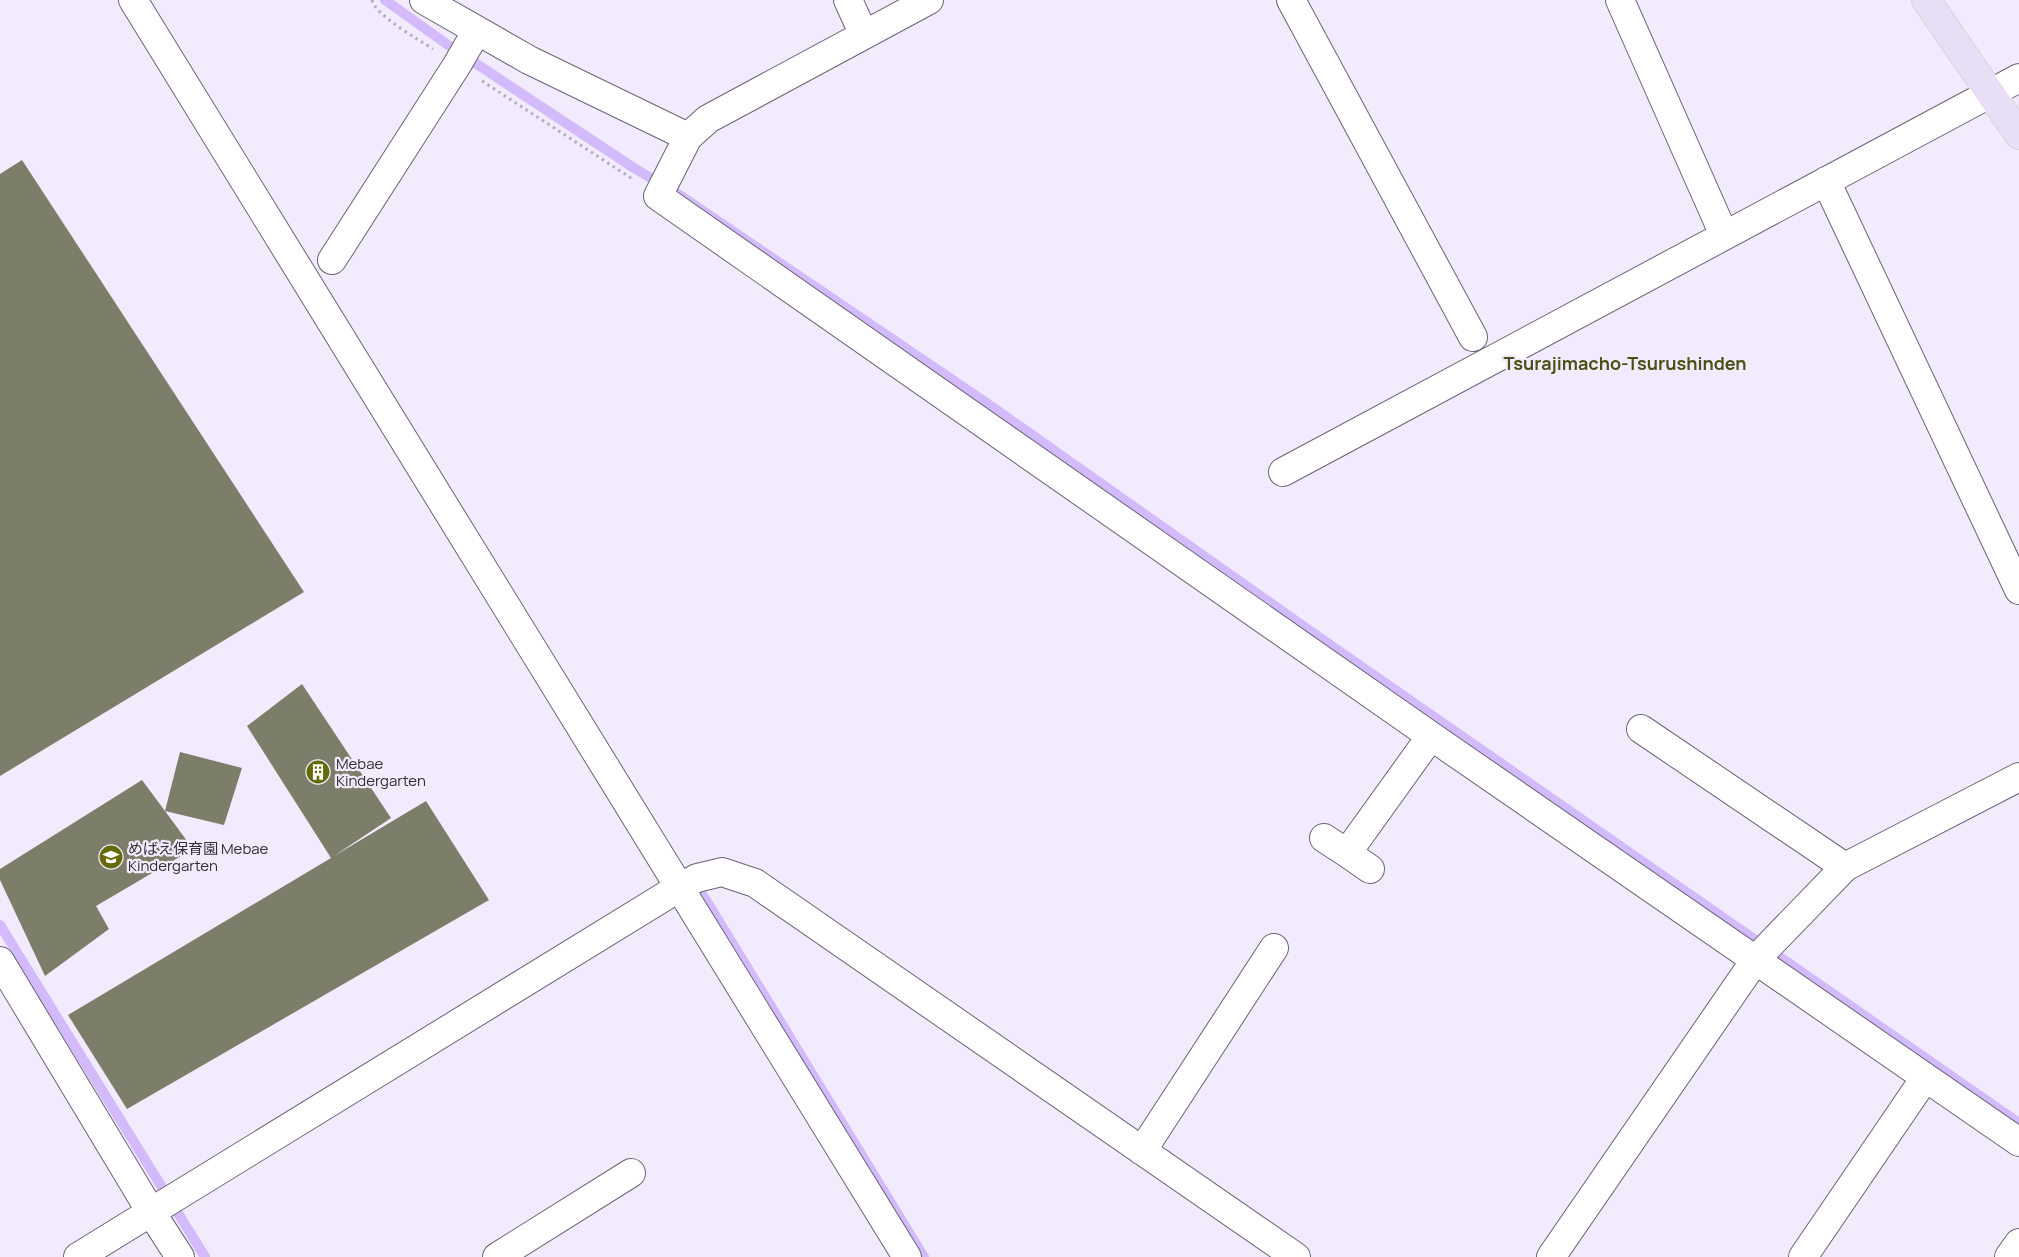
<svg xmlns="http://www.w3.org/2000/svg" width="2019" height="1257" font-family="Manrope,'Noto Sans JP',sans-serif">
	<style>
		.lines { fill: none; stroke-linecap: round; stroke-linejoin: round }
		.stream { stroke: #d3bafb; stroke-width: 10 }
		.building { fill: #7c7e6a }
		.minor-casing { stroke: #6a6376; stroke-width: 30 }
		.major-casing { stroke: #d6d5d7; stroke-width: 30 }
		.path { stroke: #b2adbb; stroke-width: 3; stroke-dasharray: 2.5 4; stroke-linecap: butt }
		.minor { stroke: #fff; stroke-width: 28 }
		.major { stroke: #e8dff7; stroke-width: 28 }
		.labels { text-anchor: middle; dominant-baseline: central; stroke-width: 4.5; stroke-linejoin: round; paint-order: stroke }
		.poi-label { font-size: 15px; fill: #312e36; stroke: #f2ebfd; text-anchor: start }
		.quarter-label { font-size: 18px; font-weight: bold; fill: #4d5015; stroke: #f2ebfd }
	</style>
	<rect width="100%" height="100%" fill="#f2ebfd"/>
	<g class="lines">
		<!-- stream -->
		<path class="stream" d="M385 0 448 45 634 168 663 185
			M675 192 988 404 1306 628 2019 1123
			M692 881 706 900 924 1257
			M0 925 205 1257"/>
	</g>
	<!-- building -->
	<path class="building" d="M22 160 304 592 0 776V174Z
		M302 684 391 818 334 856 426 801 489 900 127 1109 68 1015 331 858 247 726Z
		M180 752 242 768 224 825 165 811 193 849 96 906 109 929 45 976 0 880V869L142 780 165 811Z"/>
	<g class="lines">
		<defs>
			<path id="minor" d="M133 0 907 1257
				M424 0 529 60 688 137 708 119 929 0
				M848 0 864 35
				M1291 0 1473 337
				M1620 0 1724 235
				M688 137 658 196 1431 736 2019 1142
				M1826 181 2019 590
				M332 260 457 65 476 32
				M1283 472 2019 78
				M1641 729 1845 867 2019 777
				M1324 838 1347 853 1431 736
				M1347 853 1370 869
				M0 961 151 1212 78 1257
				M1142 1151 1274 948
				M180 1257 151 1212 680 887 697 878 722 872 755 883 1296 1257
				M497 1257 631 1173
				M1551 1257 1756 959 1845 867
				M1803 1257 1925 1078
				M2009 1257 2019 1243"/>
			<path id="major" d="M1926 0 2019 135"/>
		</defs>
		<!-- minor casing -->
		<use href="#minor" class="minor-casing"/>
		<!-- major casing -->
		<use href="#major" class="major-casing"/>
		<!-- path -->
		<path class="path" d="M372 0C375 15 419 40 433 49
			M482 81 634 180"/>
		<!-- minor -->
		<use href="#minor" class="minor"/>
		<!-- major -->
		<use href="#major" class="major"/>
	</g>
	<!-- icons -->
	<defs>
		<symbol id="building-disc" viewBox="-11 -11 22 22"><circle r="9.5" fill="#65690a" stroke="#f2ebfd"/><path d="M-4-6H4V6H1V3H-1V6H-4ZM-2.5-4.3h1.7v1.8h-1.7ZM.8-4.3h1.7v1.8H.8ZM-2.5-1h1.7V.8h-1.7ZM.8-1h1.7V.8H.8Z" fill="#fff"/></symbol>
		<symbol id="school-disc" viewBox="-11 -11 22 22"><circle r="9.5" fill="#65690a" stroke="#f2ebfd"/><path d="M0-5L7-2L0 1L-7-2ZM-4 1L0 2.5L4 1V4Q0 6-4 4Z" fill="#fff"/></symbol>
	</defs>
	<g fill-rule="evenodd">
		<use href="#building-disc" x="304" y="758" width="28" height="28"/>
		<use href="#school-disc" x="97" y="843" width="28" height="28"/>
	</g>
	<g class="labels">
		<!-- poi labels -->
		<g class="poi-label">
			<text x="336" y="763">Mebae<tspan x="336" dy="17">Kindergarten</tspan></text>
			<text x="128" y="848">めばえ保育園 Mebae<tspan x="128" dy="17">Kindergarten</tspan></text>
		</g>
		<!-- quarter labels -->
		<g class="quarter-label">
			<text x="1625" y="363">Tsurajimacho-Tsurushinden</text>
		</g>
	</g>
</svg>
